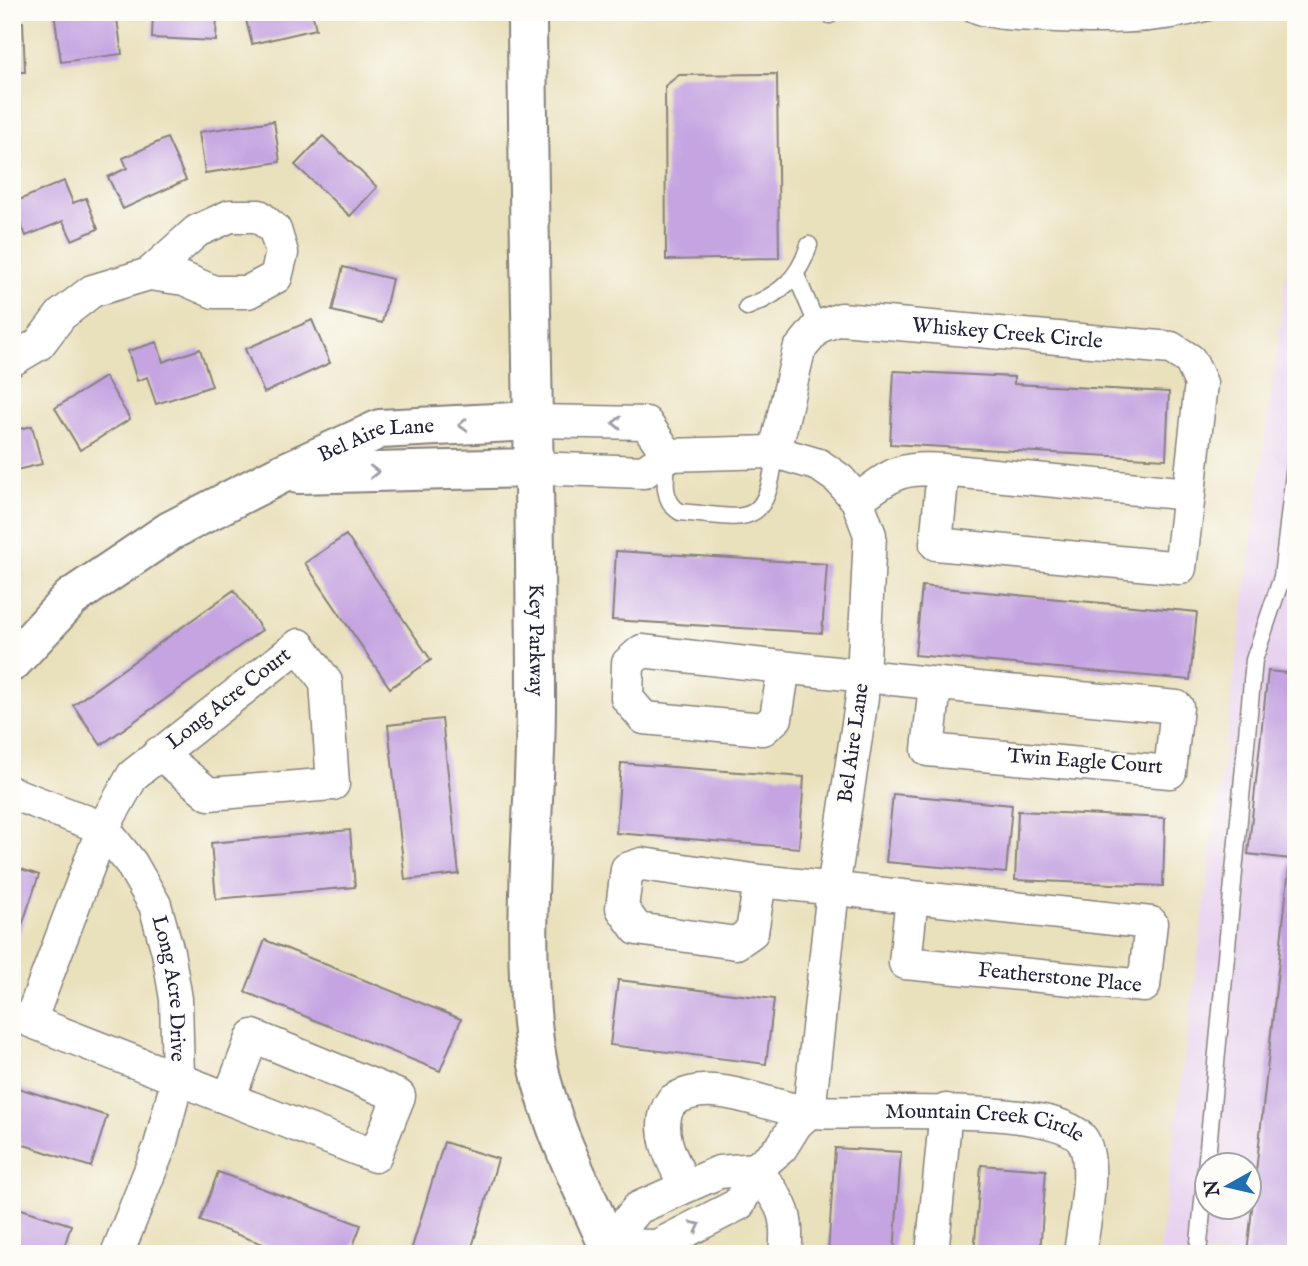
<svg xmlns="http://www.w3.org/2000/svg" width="1308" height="1266" font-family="'IM FELL English',serif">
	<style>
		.built { fill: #e7d2ef; fill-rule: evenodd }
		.building { fill: #c5a4e1 }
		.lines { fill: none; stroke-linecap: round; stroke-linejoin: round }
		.lane-casing { stroke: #86817c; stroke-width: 19 }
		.street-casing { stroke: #86817c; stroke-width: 35 }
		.secondary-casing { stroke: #86817c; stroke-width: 42 }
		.lane { stroke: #fff; stroke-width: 16 }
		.street { stroke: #fff; stroke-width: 32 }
		.secondary { stroke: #fff; stroke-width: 38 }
		.oneway { stroke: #9c9ca7 }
		.labels { text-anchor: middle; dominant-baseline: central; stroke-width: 5; stroke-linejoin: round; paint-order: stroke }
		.street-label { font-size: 21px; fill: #22223b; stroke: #fdfcf7 }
	</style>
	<rect width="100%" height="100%" fill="#fdfcf7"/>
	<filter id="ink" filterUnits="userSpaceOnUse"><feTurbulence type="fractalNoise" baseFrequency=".0143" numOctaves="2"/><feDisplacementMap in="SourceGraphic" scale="14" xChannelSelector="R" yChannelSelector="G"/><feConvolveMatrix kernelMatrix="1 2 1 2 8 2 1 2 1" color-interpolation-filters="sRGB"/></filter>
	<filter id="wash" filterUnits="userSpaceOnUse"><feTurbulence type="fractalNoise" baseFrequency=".00686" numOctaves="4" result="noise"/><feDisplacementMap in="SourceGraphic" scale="28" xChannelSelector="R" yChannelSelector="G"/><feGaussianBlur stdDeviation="1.57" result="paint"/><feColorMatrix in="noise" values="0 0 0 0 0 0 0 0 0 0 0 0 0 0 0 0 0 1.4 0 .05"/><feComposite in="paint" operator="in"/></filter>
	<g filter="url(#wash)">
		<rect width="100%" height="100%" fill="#e9e0bc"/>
		<!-- built -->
		<path class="built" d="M1296 180V1254H1159L1279 335ZM1206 1164H1248V1206H1206Z"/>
		<g id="blocks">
			<!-- building -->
			<path class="building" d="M116 12 122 54 61 62 54 13Z
				M153 12H217L216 41 152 38Z
				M244 12H312L316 29 252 44Z
				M1029 12H1126V15L1029 16Z
				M12 22H23L25 72H12Z
				M777 74 779 258 666 260 665 86 679 75Z
				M274 121 280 162 205 173 199 132Z
				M323 136 377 187 350 216 295 165Z
				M167 138 186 180 123 209 108 177 127 168 123 158Z
				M64 181 73 203 86 198 98 229 72 240 63 221 26 236 12 203Z
				M343 267 392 279 382 323 332 311Z
				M312 320 330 363 264 393 245 349Z
				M157 342 163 362 200 349 212 386 156 404 147 377 137 381 128 351Z
				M894 371 1014 377V384L1169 392 1166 459 890 444Z
				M105 377 130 419 80 450 55 408Z
				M32 426 42 464 12 471V431Z
				M346 535 431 660 390 688 305 563Z
				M616 551 827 564 822 633 612 620Z
				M922 586 1197 612 1190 680 915 655Z
				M234 590 262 630 101 745 73 705Z
				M1268 671 1296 674V1254H1247L1290 859 1248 854Z
				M442 719 459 874 405 880 388 725Z
				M621 763 804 777 799 848 616 833Z
				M893 794 1012 805 1006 873 886 862Z
				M1018 811 1165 818 1163 886 1015 880Z
				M350 830 355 887 216 899 211 843Z
				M12 866 39 875 13 952 12 951Z
				M265 940 461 1019 440 1071 245 992Z
				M618 980 774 999 766 1064 610 1045Z
				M12 1086 107 1116 91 1167 12 1141Z
				M444 1142 498 1159 470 1254H410Z
				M835 1148 901 1152 894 1254H828Z
				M981 1165 1046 1170 1040 1254H974Z
				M218 1172 361 1225 350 1254H290L200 1221Z
				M12 1206 71 1225 62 1254H12Z"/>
		</g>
	</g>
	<g filter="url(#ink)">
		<use href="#blocks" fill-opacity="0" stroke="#86817c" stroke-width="2"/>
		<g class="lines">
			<defs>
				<path id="lane" d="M969 12C989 22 1015 22 1038 23 1095 26 1153 28 1209 12
					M830 15 832 12
					M796 275 818 327
					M747 307C779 295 799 279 809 245
					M668 455C666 475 660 500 680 512 747 518 767 531 775 452
					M1198 1254 1254 660 1282 577 1296 456"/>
				<g id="street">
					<path d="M12 360 39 344 61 315 92 291 149 274 197 231 230 216H259L275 230 282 253 276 277 248 292H214L184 279 149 274"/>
					<path d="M531 421 646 423 668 455"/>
					<path id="s1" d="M775 452 799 350 818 327 841 319 1171 348 1190 360 1201 383 1189 494"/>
					<path d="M532 468 644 472 668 455 775 452 819 465 839 479 857 500 870 535 862 697 833 889 809 1112 796 1124 781 1148 756 1169 739 1204 657 1246 608 1245"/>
					<path d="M857 500C891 475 899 466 943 470L1189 494 1180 568 936 544 943 470"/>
					<path d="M784 667 776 718 763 729 644 718 627 698 628 663 642 651C821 672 999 691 1177 707L1170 772 928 750 935 685"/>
					<path d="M159 753 209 794 333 784 326 682 299 645 133 775 103 828 30 1021 375 1156 399 1096 253 1036 229 1098"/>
					<path id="s2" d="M12 793 103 828 131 863 155 905 168 952 176 999 178 1077 160 1146 117 1254"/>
					<path id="s3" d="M760 881 752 932 736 943 637 929 622 908 627 869 642 864 760 881 912 897 905 963 1144 986 1151 923 912 897"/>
					<path d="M756 1169C780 1203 790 1210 785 1254"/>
					<path id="s4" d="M685 1185C672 1161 653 1126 672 1101 714 1074 767 1109 811 1112 861 1115 1053 1101 1082 1139 1098 1162 1083 1226 1080 1254"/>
					<path d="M608 1245 638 1208 719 1172 756 1169"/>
					<path d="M932 1254 946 1110"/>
				</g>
				<g id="secondary">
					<path id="s5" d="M527 12C528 242 536 471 536 700 536 813 520 929 534 1041 544 1118 582 1184 612 1254"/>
					<path d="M298 474 532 468"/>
					<path id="s6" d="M12 662 71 598 170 531 281 474 380 429 531 421"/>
				</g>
			</defs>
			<!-- lane casing -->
			<use href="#lane" class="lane-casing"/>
			<!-- street casing -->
			<use href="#street" class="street-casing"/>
			<!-- secondary casing -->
			<use href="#secondary" class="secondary-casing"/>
			<!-- lane -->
			<use href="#lane" class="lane"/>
			<!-- street -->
			<use href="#street" class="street"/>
			<!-- secondary -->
			<use href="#secondary" class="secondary"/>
		</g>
		<!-- one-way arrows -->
		<defs><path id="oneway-chevron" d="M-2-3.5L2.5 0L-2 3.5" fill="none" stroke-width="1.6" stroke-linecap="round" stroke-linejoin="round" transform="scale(1.75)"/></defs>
		<g class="oneway">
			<use href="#oneway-chevron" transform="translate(617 423) rotate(-179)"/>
			<use href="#oneway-chevron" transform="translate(463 425) rotate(177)"/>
			<use href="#oneway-chevron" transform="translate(374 472) rotate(-1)"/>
			<use href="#oneway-chevron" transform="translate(696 1226) rotate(-27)"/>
		</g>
	</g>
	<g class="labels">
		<!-- street labels -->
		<g class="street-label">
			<text stroke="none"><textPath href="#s1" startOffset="326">Whiskey Creek Circle</textPath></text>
			<text stroke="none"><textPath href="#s6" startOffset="434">Bel Aire Lane</textPath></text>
			<text stroke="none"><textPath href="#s5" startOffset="628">Key Parkway</textPath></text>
			<text transform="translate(229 699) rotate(-38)">Long Acre Court</text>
			<text transform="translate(854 743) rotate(-82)">Bel Aire Lane</text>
			<text transform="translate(1085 762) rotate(4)">Twin Eagle Court</text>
			<text stroke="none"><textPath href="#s3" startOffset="746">Featherstone Place</textPath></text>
			<text stroke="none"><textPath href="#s2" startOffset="276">Long Acre Drive</textPath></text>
			<text stroke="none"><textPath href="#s4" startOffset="408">Mountain Creek Circle</textPath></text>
		</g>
	</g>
	<!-- margin -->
	<rect width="1308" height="1266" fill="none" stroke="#fdfcf7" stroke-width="42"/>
	<!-- north arrow -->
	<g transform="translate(1228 1186) rotate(262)"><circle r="33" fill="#fdfcf7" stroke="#a5a5ac" stroke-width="2"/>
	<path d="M0-5L12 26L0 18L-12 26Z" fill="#1f6fb2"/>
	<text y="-10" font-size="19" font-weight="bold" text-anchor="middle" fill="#22223b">N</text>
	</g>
</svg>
